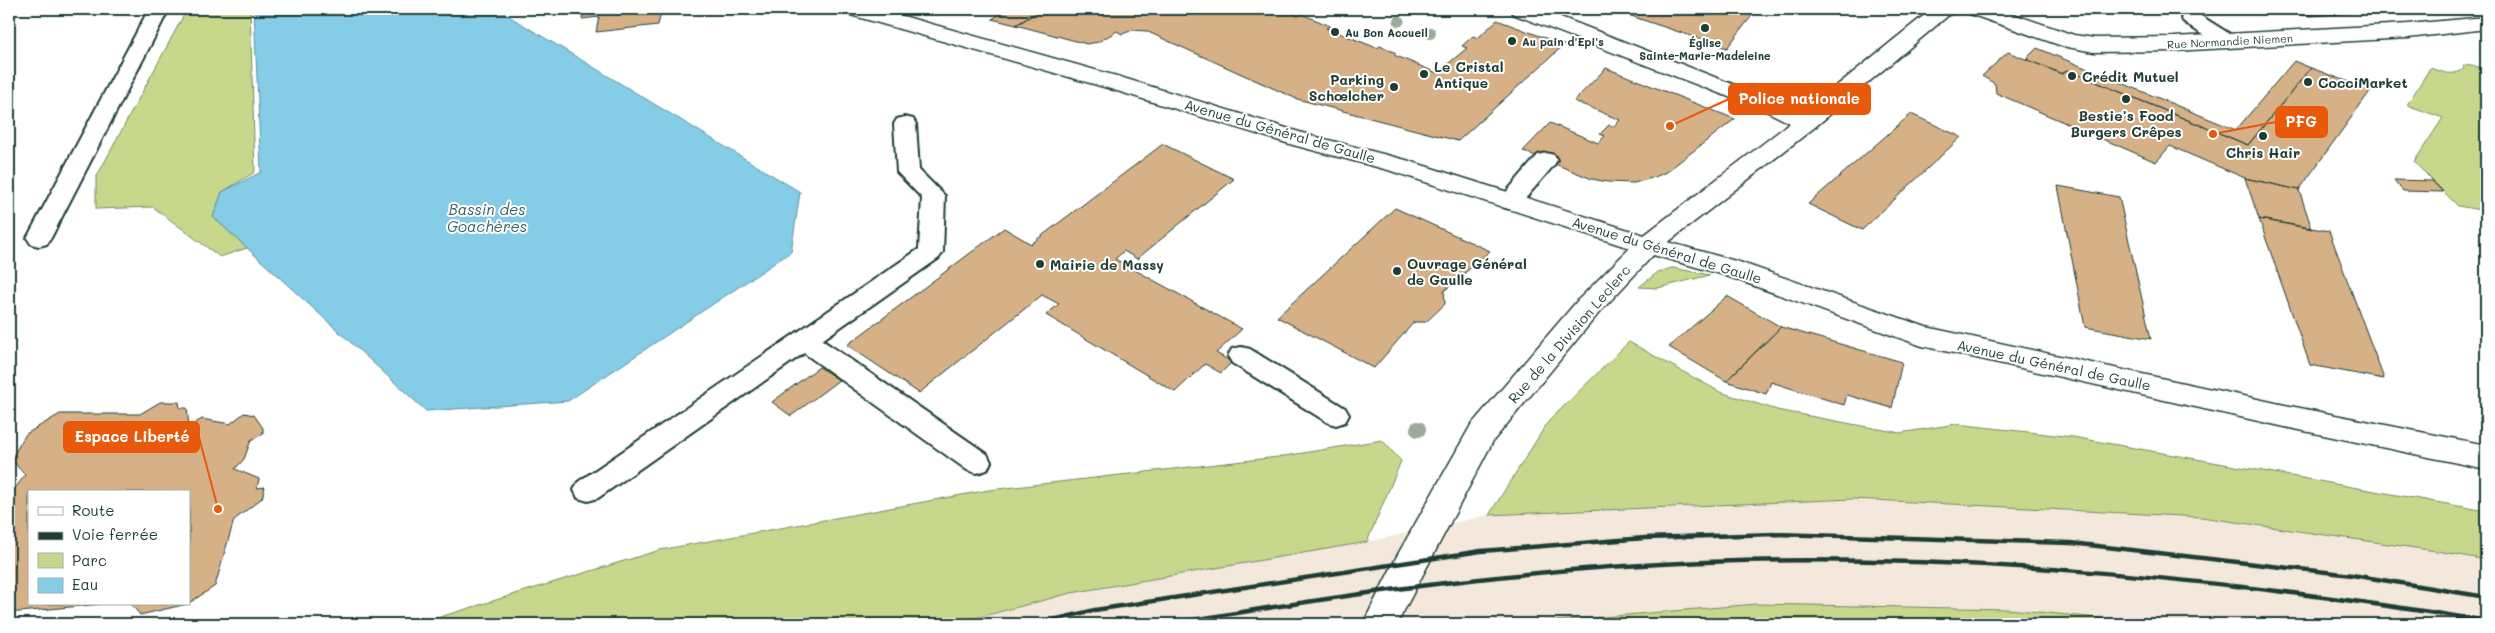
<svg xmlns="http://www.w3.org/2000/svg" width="2495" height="633" font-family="Mali,sans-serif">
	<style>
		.built { fill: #f3e8db }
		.green { fill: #c7d88d; stroke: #738a60 }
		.water { fill: #85cce7; stroke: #5c939f }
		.building { fill: #d6b188; stroke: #1f3d34 }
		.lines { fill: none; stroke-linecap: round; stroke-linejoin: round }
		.service-casing { stroke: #1f3d34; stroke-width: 4 }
		.minor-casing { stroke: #1f3d34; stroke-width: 3 }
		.secondary-casing { stroke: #1f3d34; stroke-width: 3 }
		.service { fill: #fff; fill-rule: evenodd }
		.minor { fill: #fff; fill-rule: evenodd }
		.secondary { fill: #fff; fill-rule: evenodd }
		.rail { stroke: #1f3d34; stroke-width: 4.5 }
		.tree { fill: #9baa9b }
		.poi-dot { fill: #1f3d34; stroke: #fff; stroke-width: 2 }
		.labels { text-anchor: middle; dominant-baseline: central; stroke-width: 4; stroke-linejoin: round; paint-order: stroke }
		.far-poi-label { font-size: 11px; font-weight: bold; fill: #1f3d34; stroke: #fff; text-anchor: start }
		.far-street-label { font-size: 11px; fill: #1f3d34; stroke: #fff }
		.poi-label { font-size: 14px; font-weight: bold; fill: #1f3d34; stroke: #fff; text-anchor: start }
		.street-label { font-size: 14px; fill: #1f3d34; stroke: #fff }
		.water-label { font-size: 15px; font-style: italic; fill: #386161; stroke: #fff }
		.leader { fill: none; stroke: #e8590c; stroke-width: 2 }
		.callout-dot { fill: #e8590c; stroke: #fff; stroke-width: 2 }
		.callout { fill: #e8590c; stroke: #e8590c; stroke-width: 2 }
		.callout-label { font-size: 15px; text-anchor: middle; font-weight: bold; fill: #fff }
	</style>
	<rect width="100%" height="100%" fill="#fff"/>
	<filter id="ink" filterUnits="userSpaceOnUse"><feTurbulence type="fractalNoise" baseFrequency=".02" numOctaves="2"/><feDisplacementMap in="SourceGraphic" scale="10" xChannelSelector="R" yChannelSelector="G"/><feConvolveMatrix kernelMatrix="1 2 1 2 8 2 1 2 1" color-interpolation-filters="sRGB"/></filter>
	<g filter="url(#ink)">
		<!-- built -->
		<path class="built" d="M1853 499 2201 517 2443 552 2486 560V624H2159L2008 609 1756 604 1519 624H953L1071 593 1367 542 1489 515Z"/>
		<!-- green -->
		<path class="green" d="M187 9H250L255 172 222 192 213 217 247 248 220 257 153 207 96 209V178Z
			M2463 65 2486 68V211L2458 206 2414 162 2443 118 2407 105 2430 68C2442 72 2453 77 2464 69Z
			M1672 268H1673L1710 275 1658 288 1639 287 1658 272Z
			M1629 342 1720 392 1777 410 1900 433 1956 424 2073 437 2486 511V560L2443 552 2201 517 1853 499 1489 515 1548 422Z
			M1382 440 1401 461 1367 542 1071 593 953 624H417L660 550 989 490 1278 457Z
			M1756 604 2008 609 2159 624H1519Z"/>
		<!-- water -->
		<path class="water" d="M254 9H497L800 192 791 252 568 401 426 411 213 217 222 192 261 172Z"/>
		<!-- building -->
		<path class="building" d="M558 9H662L658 25 596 32 599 17 582 19 585 10 556 13Z
			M1009 9H1043L1016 25 992 19Z
			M1043 9H1280L1298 16 1302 14 1330 26 1326 28 1377 48 1380 46 1396 53 1394 55 1437 73 1467 48 1462 46 1473 36 1478 38 1497 20 1564 45 1458 141 1297 99 1146 31 1133 30 1122 34 1117 31 1098 42 1087 44 1016 25Z
			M1610 9H1757L1727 48Z
			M2252 9H2387L2339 14 2334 11 2308 13 2311 16Z
			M2334 11 2339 14 2311 16 2308 13Z
			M2037 48 2236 130 2294 61 2311 68 2248 145 2067 70 2062 74 2026 59Z
			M2008 52 2062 74 2067 70 2248 145 2311 68 2371 90 2299 190 2245 178 2170 146 2156 162 1996 93 1995 84 1982 76Z
			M1606 68 1735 119 1666 172 1655 177 1634 183 1608 182 1592 179 1523 151 1550 123 1598 143 1605 136 1600 134 1609 125 1614 127 1620 120 1574 101Z
			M1911 114 1961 137 1862 230 1808 204Z
			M1163 144 1234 179 1137 259 1124 251 1115 259 1242 329 1216 353 1232 362 1221 373 1205 364 1175 392 1046 315 1059 304 1042 295 919 393 847 345 1004 228 1031 244Z
			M2245 178 2299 190 2312 229 2259 219Z
			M2394 180 2432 181 2443 192 2403 191Z
			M2058 186 2119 197 2151 339 2085 327Z
			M1395 208 1490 251 1444 291 1445 304 1426 322H1414L1374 368 1277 317Z
			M2259 219 2329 231 2384 379 2310 365Z
			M1727 296 1781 327 1726 381 1669 347Z
			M1781 327 1902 362 1892 408 1847 395 1844 405 1771 382 1766 394 1726 381Z
			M819 367 839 380 791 416 772 402Z
			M160 402H179L180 408H187L189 427 202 419 230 424 244 413 254 415 263 428V434L251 440 244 459 235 469 259 479 257 488 265 487 262 498 234 520 215 586 189 603V492H29V604H101L9 613V489L16 487 25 475 11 459 26 434 60 414H140Z
			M131 604H187L140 615Z"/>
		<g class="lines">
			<defs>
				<path id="service" d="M149 9H169L51 238 47 244 39 246 31 244 27 238Z
					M2191 12 2198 14 2233 36 2236 40 2233 44C2216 48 2198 31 2184 22L2181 18 2184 14Z
					M905 117 913 119 916 124 919 170 945 196 943 252 939 258 822 340 987 454 991 462 987 470 977 473 967 470 804 353 598 498 588 501 578 498 574 490 578 482 919 249 922 198 897 172 894 124 897 119Z
					M1546 153 1554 155 1557 160 1554 165 1518 207 1510 209 1502 207 1499 202 1502 197 1538 155Z
					M1241 347 1250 349 1345 408 1349 415 1345 422 1336 425 1327 422 1232 363 1228 356 1232 349Z"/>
				<path id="minor" d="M1511 9H1540L1804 112 1932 9H1956L1815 127 1657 251 1598 314 1493 441 1397 624H1363L1397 556 1471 425 1578 300 1639 239 1790 123 1768 112 1513 14Z
					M1967 9H1998L2074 35 2094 38 2174 37 2408 24 2486 17V29L2408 38 2174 51 2094 52 2062 46 1970 14Z"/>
				<path id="secondary" d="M844 9H878L1120 77 1309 135 1406 160 1657 239 1739 262 1926 327 2285 405 2486 445V469L2285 427 1922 346 1721 274 1639 251 1388 170 1293 145 1104 87 847 14Z"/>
			</defs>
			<!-- service casing -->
			<use href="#service" class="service-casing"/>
			<!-- minor casing -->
			<use href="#minor" class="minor-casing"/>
			<!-- secondary casing -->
			<use href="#secondary" class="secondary-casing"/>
			<!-- service -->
			<use href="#service" class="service"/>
			<!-- minor -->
			<use href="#minor" class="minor"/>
			<!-- secondary -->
			<use href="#secondary" class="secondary"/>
			<!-- rail -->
			<path class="rail" d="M1037 624 1095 610 1481 551 1645 538 1776 534 2071 543 2352 575 2486 597
				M1170 624C1347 594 1525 568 1705 562 1967 553 2227 579 2486 621"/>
		</g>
		<!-- trees -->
		<g class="tree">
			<circle cx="1399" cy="21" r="5.5"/>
			<circle cx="1430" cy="33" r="6"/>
			<circle cx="1418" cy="429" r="8"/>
		</g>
	</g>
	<!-- markers -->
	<g class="poi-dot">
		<circle cx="1705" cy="28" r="5"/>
		<circle cx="1335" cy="32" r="5"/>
		<circle cx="1512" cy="41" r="5"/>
		<circle cx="1424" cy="74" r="5"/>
		<circle cx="2072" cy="76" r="5"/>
		<circle cx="2308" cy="82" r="5"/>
		<circle cx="1394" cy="87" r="5"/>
		<circle cx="2126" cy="99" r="5"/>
		<circle cx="2263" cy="136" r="5"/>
		<circle cx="1040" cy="264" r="5"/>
		<circle cx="1397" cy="271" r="5"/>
	</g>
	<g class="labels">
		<!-- far-poi labels -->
		<g class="far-poi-label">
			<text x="1345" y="32">Au Bon Accueil</text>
			<text x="1522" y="41">Au pain d'Epi's</text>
			<text x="1705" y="42" text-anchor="middle">Église<tspan x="1705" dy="13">Sainte-Marie-Madeleine</tspan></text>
		</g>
		<!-- far-street labels -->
		<g class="far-street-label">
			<text transform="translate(2230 41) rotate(-3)">Rue Normandie Niemen</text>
		</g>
		<!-- poi labels -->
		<g class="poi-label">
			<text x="1434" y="66">Le Cristal<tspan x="1434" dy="16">Antique</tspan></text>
			<text x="2082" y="76">Crédit Mutuel</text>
			<text x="1384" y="79" text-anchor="end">Parking<tspan x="1384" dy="16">Schœlcher</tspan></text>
			<text x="2318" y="82">CocciMarket</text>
			<text x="2126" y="115" text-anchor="middle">Bestie’s Food<tspan x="2126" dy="16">Burgers Crêpes</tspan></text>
			<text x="2263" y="152" text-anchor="middle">Chris Hair</text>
			<text x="1407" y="263">Ouvrage Général<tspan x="1407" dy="16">de Gaulle</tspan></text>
			<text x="1050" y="264">Mairie de Massy</text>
		</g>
		<!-- street labels -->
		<g class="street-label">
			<text transform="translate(1280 131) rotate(16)">Avenue du Général de Gaulle</text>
			<text transform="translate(1667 250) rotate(17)">Avenue du Général de Gaulle</text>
			<text transform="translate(1569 334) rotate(-49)">Rue de la Division Leclerc</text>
			<text transform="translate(2054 365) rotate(12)">Avenue du Général de Gaulle</text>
		</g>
		<!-- water labels -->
		<g class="water-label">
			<text x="487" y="209">Bassin des<tspan x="487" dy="17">Goachères</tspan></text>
		</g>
	</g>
	<!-- callouts -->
	<path class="leader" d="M1670 126L1729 99M2213 134L2276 122M218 509L199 437"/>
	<g class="callout-dot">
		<circle cx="1670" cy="126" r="5"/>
		<circle cx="2213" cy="134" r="5"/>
		<circle cx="218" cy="509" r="5"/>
	</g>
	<g class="callout">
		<rect x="1729" y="84" width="141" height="30" rx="5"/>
		<rect x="2276" y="107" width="51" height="30" rx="5"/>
		<rect x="64" y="422" width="135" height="30" rx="5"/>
	</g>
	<g class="callout-label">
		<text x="1799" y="104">Police nationale</text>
		<text x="2301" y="127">PFG</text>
		<text x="132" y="442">Espace Liberté</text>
	</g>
	<!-- margin -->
	<rect width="2495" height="633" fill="none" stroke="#fff" stroke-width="30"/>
	<rect x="15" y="15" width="2465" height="603" fill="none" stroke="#1f3d34" stroke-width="2" filter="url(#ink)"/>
	<!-- legend -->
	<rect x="28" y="490" width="162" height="115" fill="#ffffff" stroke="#a5b1ae"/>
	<rect x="38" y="507" width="25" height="8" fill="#ffffff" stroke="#a5b1ae"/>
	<text x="72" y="516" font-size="15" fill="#1f3d34">Route</text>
	<rect x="38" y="532" width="25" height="8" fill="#1f3d34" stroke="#a5b1ae"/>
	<text x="72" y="540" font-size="15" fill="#1f3d34">Voie ferrée</text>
	<rect x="38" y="553" width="25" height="15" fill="#c7d88d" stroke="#a5b1ae"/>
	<text x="72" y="566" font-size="15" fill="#1f3d34">Parc</text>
	<rect x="38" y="578" width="25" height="15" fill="#85cce7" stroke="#a5b1ae"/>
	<text x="72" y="590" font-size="15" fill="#1f3d34">Eau</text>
</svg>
